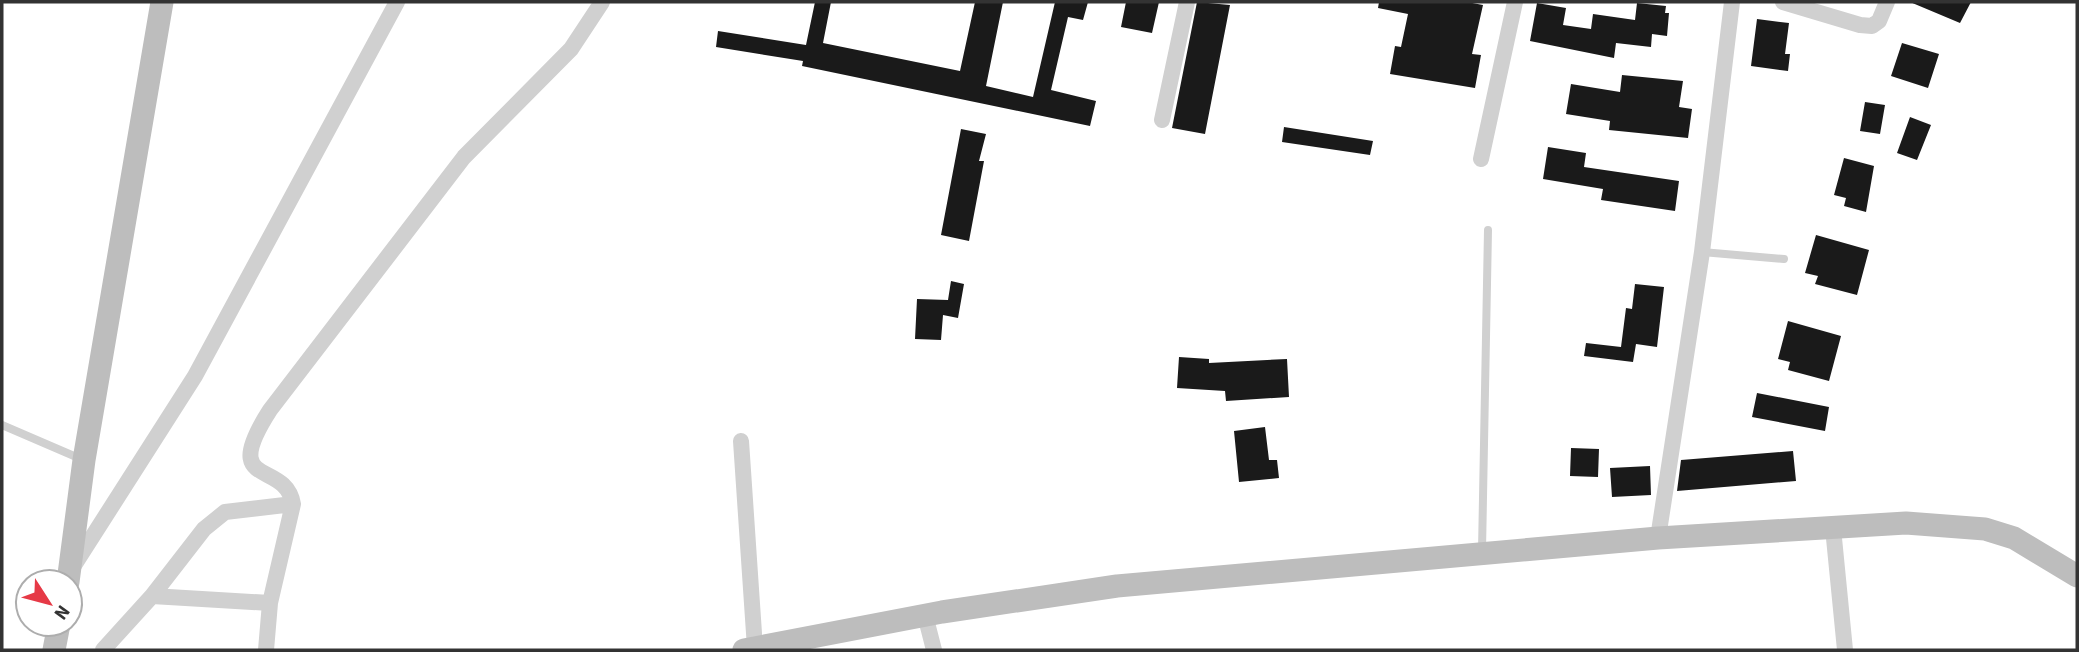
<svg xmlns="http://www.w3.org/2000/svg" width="2079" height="652" font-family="'Source Sans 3',sans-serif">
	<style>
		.building { fill: #1a1a1a }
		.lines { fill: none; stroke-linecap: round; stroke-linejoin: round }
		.lane { stroke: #d0d0d0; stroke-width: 8 }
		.street { stroke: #d0d0d0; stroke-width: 16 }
		.secondary { stroke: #bdbdbd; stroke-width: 23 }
	</style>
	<rect width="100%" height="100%" fill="#fff"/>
	<!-- building -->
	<path class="building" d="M815 2H831L823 43 960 71 975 2H1003L986 86 1033 97 1055 2H1088L1083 20 1068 17 1051 90 1096 101 1090 126 802 66 803 61 716 47 718 31 806 45Z
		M1126 2H1159L1152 33 1121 27Z
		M1197 2 1230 5 1205 134 1172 128Z
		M1379 2H1467L1483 5 1472 54 1481 55 1475 88 1390 74 1395 46 1401 47 1408 14 1378 8Z
		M1910 2H1971L1960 23Z
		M1537 3 1566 8 1563 25 1591 29 1593 14 1635 20 1637 3 1666 6 1665 13H1669L1667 36 1652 34 1651 47 1616 43 1614 58 1530 41Z
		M1757 19 1789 23 1785 54H1790L1788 71 1751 66Z
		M1902 43 1939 54 1928 88 1891 76Z
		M1622 75 1683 81 1679 107 1692 109 1688 138 1609 130 1610 121 1566 114 1571 84 1620 92Z
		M1865 102 1885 105 1880 134 1860 131Z
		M1910 117 1931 125 1917 160 1897 153Z
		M1284 127 1373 141 1370 155 1282 142Z
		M961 129 986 134 979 161H984L969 241 941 235Z
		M1548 147 1586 153 1584 167 1679 181 1675 211 1601 200 1603 189 1543 179Z
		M1844 158 1874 166 1866 212 1844 206 1846 198 1834 195Z
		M1816 235 1869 250 1857 295 1815 284 1818 276 1805 273Z
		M951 281 964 284 958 318 943 315 941 340 915 339 917 299 948 300Z
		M1635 284 1664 287 1657 347 1636 344 1633 362 1584 356 1586 343 1621 347 1626 308 1632 309Z
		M1788 321 1841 336 1829 381 1788 370 1790 362 1778 359Z
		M1179 357 1209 359V363L1287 359 1289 397 1226 401 1225 391 1177 388Z
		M1757 393 1829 407 1825 431 1752 417Z
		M1265 427 1269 460H1277L1279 478 1239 482 1234 431Z
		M1571 448 1599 449 1598 477 1570 476Z
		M1793 451 1796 481 1677 491 1681 460Z
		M1650 466 1651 495 1612 497 1610 468Z"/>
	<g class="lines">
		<!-- lane -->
		<path class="lane" d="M1702 252 1784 259
			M2 425 81 459
			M1482 551 1488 230"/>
		<!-- street -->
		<path class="street" d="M1783 2 1860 25 1872 26 1879 21 1887 2
			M1162 120 1187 2
			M1481 159 1515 2
			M741 441 755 648
			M1833 528 1845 650
			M1658 538 1702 252 1732 2
			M73 567 195 376 397 2
			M152 596 270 603
			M925 615 934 650
			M103 650 152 596 204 529 225 512 293 504
			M266 650 270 603 293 504C285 458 218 491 270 410L464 157 571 49 602 2"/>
		<!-- secondary -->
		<path class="secondary" d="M68 582 84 460 162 2
			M54 650 59 624
			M744 650 942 612 1117 586 1658 538 1906 523 1985 529 2014 538 2077 576"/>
	</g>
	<!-- border -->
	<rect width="2079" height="652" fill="none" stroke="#333333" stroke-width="7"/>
	<!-- north arrow -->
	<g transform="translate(49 603) rotate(126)"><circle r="33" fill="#ffffff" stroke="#adadad" stroke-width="2"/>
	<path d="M0-5L12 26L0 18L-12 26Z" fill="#e63946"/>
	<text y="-10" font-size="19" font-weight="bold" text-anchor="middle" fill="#333333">N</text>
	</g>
</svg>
